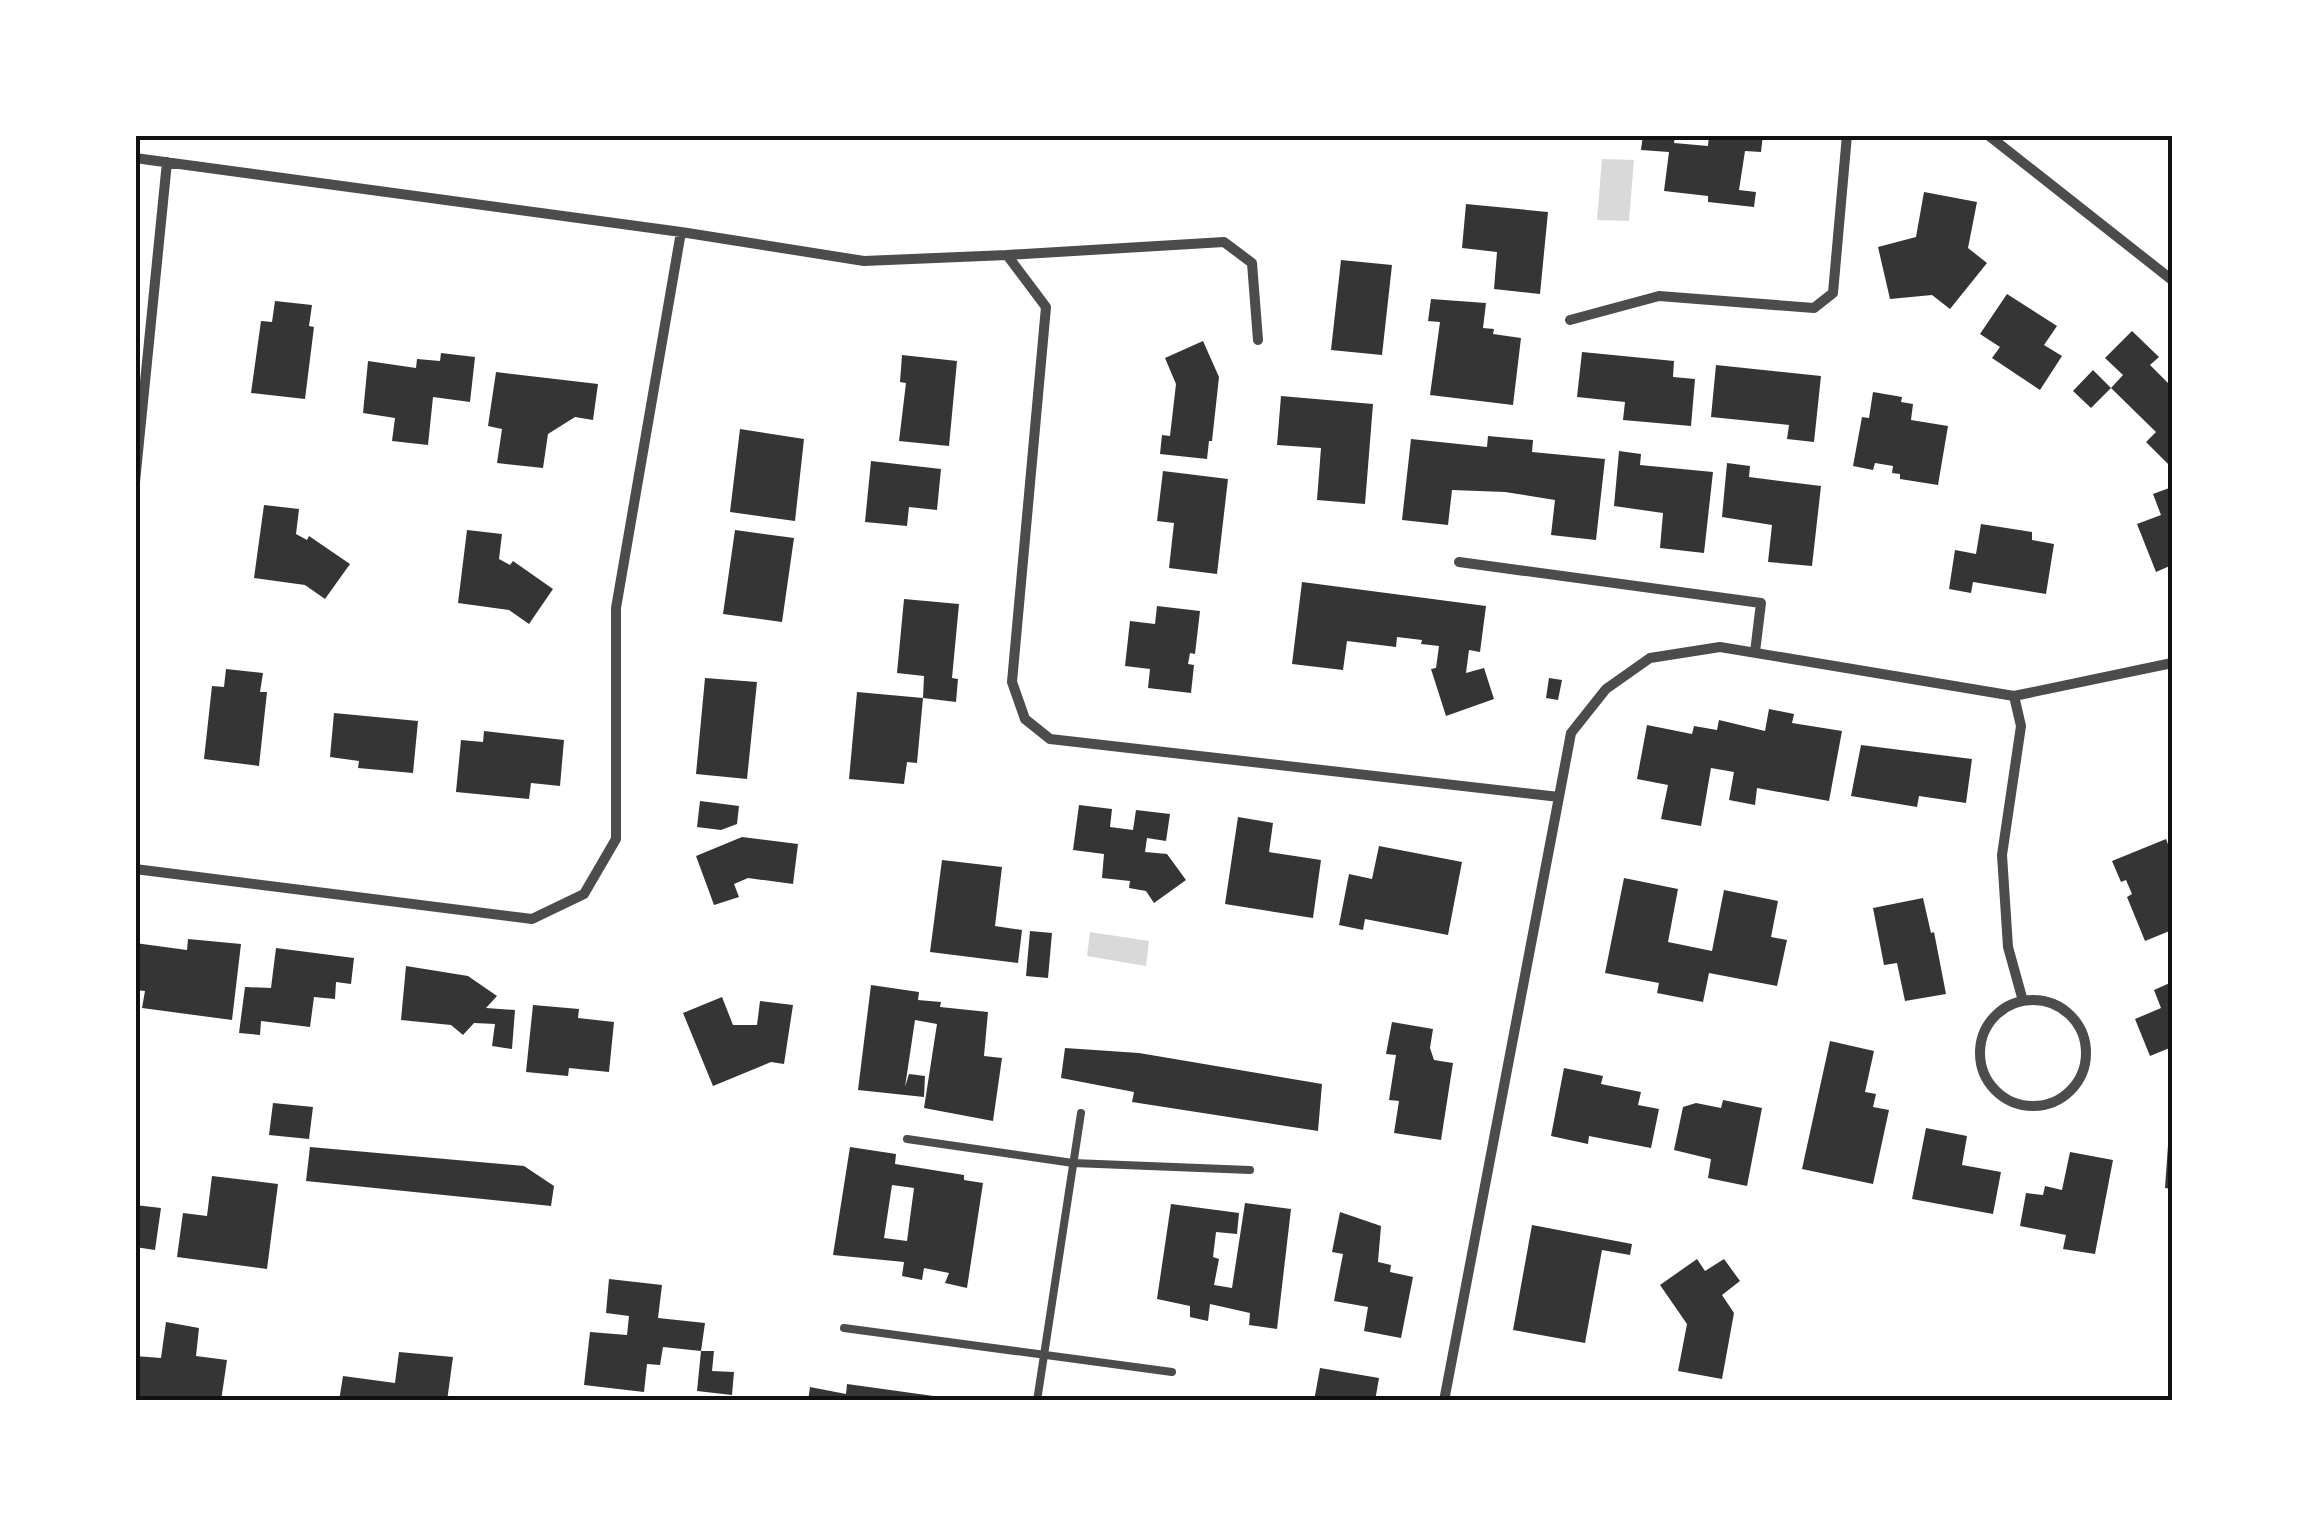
<svg xmlns="http://www.w3.org/2000/svg" width="2307" height="1536" font-family="'Nunito Sans',sans-serif">
	<style>
		.water { fill: #d9d9d9 }
		.building { fill: #353535; fill-rule: evenodd }
		.lines { fill: none; stroke-linecap: round; stroke-linejoin: round }
		.service { stroke: #4c4c4c; stroke-width: 8 }
		.minor { stroke: #4c4c4c; stroke-width: 10 }
		.neatline { fill: none; stroke: #111; stroke-width: 4 }
	</style>
	<rect width="100%" height="100%" fill="#fff"/>
	<!-- water -->
	<path class="water" d="M1602 159 1634 160 1629 221 1597 220Z
		M1090 932 1149 941 1146 966 1087 956Z"/>
	<!-- building -->
	<path class="building" d="M1643 135H1675L1674 143 1708 146 1709 135H1763L1761 152 1745 151 1739 190 1756 192 1754 207 1708 202V196L1664 191 1669 152 1641 150Z
		M1924 192 1977 202 1968 248 1987 263 1950 309 1932 295 1890 299 1878 247 1916 237Z
		M1466 204 1548 212 1540 294 1494 289 1497 252 1462 248Z
		M1341 260 1392 265 1382 355 1331 350Z
		M2007 294 2057 326 2044 345 2062 356 2040 390 1992 358 2000 347 1980 334Z
		M1431 299 1486 303 1483 328 1494 329 1493 334 1521 338 1513 405 1430 395 1440 322 1428 321Z
		M275 301 312 305 309 326 314 327 305 399 251 393 261 321 272 322Z
		M2132 331 2159 357 2150 365 2172 387V468L2146 442 2156 432 2111 388 2123 375 2105 358Z
		M1203 341 1219 377 1212 441H1209L1207 459 1160 454 1162 435 1170 436 1176 384 1165 358Z
		M1582 352 1674 361 1673 377 1695 379 1691 426 1623 420 1625 402 1577 397Z
		M441 353 475 357 470 402 433 397 428 445 392 441 395 418 363 413 368 361 416 368 417 359 440 361Z
		M902 355 957 361 949 446 899 441 906 383 900 382Z
		M1716 365 1821 376 1814 442 1787 439 1789 425 1711 417Z
		M2093 370 2111 388 2091 408 2073 391Z
		M496 372 598 384 593 420 575 417 548 434 543 468 497 463 502 429 488 426Z
		M1873 392 1902 397 1901 402 1913 404 1911 420 1948 426 1938 485 1900 479V474L1892 473 1893 466 1875 463 1873 470 1853 466 1862 417 1869 418Z
		M1281 396 1373 404 1365 504 1317 500 1321 448 1277 445Z
		M740 429 804 439 795 521 730 512Z
		M1488 436 1533 440 1532 452 1605 459 1596 540 1551 535 1555 500 1505 492 1452 490 1448 525 1402 520 1411 439 1487 447Z
		M1619 451 1641 454 1640 465 1713 472 1704 553 1660 548 1663 513 1614 506Z
		M871 461 941 469 937 510 909 507 907 526 865 522Z
		M1727 463 1750 466 1749 477 1821 486 1812 566 1768 562 1772 525 1722 517Z
		M1163 471 1228 479 1217 574 1169 568 1174 523 1157 521Z
		M2172 487V565L2156 572 2137 524 2161 515 2153 494Z
		M264 505 299 509 296 534 307 540 309 536 350 564 325 599 305 585 254 578Z
		M1981 524 2032 532V540L2054 544 2046 594 1973 582 1971 593 1949 589 1955 550 1976 554Z
		M467 530 502 534 499 559 510 565 513 561 553 589 529 624 509 610 458 603Z
		M735 530 794 538 782 622 723 614Z
		M1302 582 1486 606 1480 652 1469 650 1466 673 1484 668 1494 699 1446 716 1431 669 1436 668 1439 646 1421 644 1422 640 1397 637 1396 647 1347 641 1343 670 1292 664Z
		M904 599 959 604 952 678 958 679 956 702 923 698 924 676 897 673Z
		M1157 606 1200 611 1195 654 1190 653 1188 664 1194 665 1191 693 1148 688 1150 669 1125 666 1130 621 1155 624Z
		M226 669 263 673 260 692H267L259 766 204 759 212 686 224 687Z
		M705 678 757 682 747 779 696 774Z
		M1549 678 1562 680 1558 700 1546 698Z
		M857 692 923 698 917 763 907 762 904 784 849 779Z
		M1769 709 1794 714 1792 723 1842 731 1829 801 1757 788 1755 805 1729 800 1734 772 1711 768 1701 826 1661 819 1668 785 1637 779 1647 725 1692 734 1694 726 1717 730 1719 720 1765 731Z
		M334 713 418 721 413 773 358 768 359 761 330 757Z
		M484 731 564 740 560 786 531 783 529 799 456 792 461 740 483 742Z
		M1861 745 1972 759 1966 803 1919 796 1917 807 1851 796Z
		M700 801 739 806 737 824 721 830 697 827Z
		M1079 805 1112 809 1110 827 1133 830 1136 810 1170 814 1166 841 1147 838 1145 852 1167 854 1186 880 1154 903 1146 891 1129 888 1130 881 1102 878 1104 854 1073 850Z
		M1238 817 1273 823 1269 852 1321 860 1313 918 1225 904Z
		M742 837 798 844 793 884 748 878 734 884 739 897 714 905 696 856Z
		M2166 839 2172 855V930L2145 941 2127 897 2132 894 2126 880 2121 882 2112 861Z
		M1379 846 1462 862 1448 935 1365 919 1363 930 1339 925 1349 874 1372 879Z
		M942 860 1002 867 995 926 1022 930 1018 963 930 952Z
		M1624 878 1678 889 1668 942 1712 951 1724 890 1778 901 1771 937 1787 940 1777 986 1709 973 1703 1002 1657 993 1659 983 1605 973Z
		M1923 898 1931 933 1934 932 1946 994 1905 1001 1897 963 1884 965 1873 908Z
		M1030 931 1052 933 1048 978 1026 976Z
		M188 939 241 944 232 1020 142 1008 145 991 135 990V943L187 950Z
		M276 948 354 958 351 984 336 982 335 999 314 997 310 1027 261 1021 260 1035 239 1033 245 987 271 988Z
		M406 966 468 976 497 996 486 1008 515 1010 512 1049 492 1046 495 1024 474 1023 463 1035 451 1025 401 1020Z
		M2172 982V1047L2150 1056 2135 1019 2161 1008 2154 990Z
		M871 985 919 992 918 1000 941 1002 940 1007 988 1012 984 1056 1002 1058 993 1121 924 1108 937 1024 915 1020 905 1087 909 1074 925 1076 924 1097 858 1090Z
		M722 997 733 1025H757L760 1001 793 1005 784 1064 771 1062 713 1086 683 1013Z
		M533 1005 579 1009 578 1018 614 1022 609 1072 569 1068 568 1076 526 1072Z
		M1392 1022 1433 1029 1430 1048 1434 1060 1453 1063 1441 1140 1394 1133 1399 1101 1389 1100 1396 1055 1386 1054Z
		M1830 1041 1874 1051 1865 1092 1876 1094 1873 1107 1889 1110 1873 1184 1802 1169Z
		M1065 1048 1139 1053 1322 1084 1318 1131 1132 1102 1134 1092 1061 1078Z
		M1564 1068 1603 1076 1601 1084 1641 1092 1638 1105 1659 1109 1651 1148 1589 1136 1588 1144 1551 1136Z
		M1723 1100 1762 1108 1747 1186 1708 1178 1711 1159 1674 1150 1683 1107 1696 1103 1721 1108Z
		M273 1103 313 1107 309 1139 269 1135Z
		M1926 1128 1967 1136 1962 1165 2001 1172 1993 1214 1912 1199Z
		M2169 1131H2172V1189L2165 1188Z
		M310 1147 524 1166 554 1186 551 1206 306 1181Z
		M850 1147 896 1154 895 1164 964 1175V1180L983 1183 967 1288 945 1283 949 1273 924 1268 922 1280 902 1276 904 1262 833 1255ZM892 1185 914 1188 907 1241 884 1238Z
		M2070 1152 2113 1160 2095 1254 2063 1249 2066 1235 2020 1226 2026 1193 2043 1195 2045 1186 2062 1190Z
		M212 1176 278 1184 267 1269 177 1257 183 1213 207 1216Z
		M1245 1203 1291 1209 1277 1329 1249 1325 1250 1313 1210 1304 1208 1321 1190 1317V1306L1157 1299 1171 1204 1239 1213 1237 1234 1216 1232 1213 1257 1219 1259 1214 1285 1232 1288Z
		M135 1205 161 1208 155 1250 135 1247Z
		M1340 1212 1381 1226 1378 1262 1391 1265 1390 1272 1413 1277 1401 1338 1364 1331 1368 1307 1334 1301 1343 1254 1332 1252Z
		M1532 1225 1632 1244 1630 1255 1602 1250 1585 1343 1513 1330Z
		M1697 1259 1705 1271 1724 1259 1740 1281 1722 1295 1734 1313 1722 1379 1678 1371 1687 1324 1660 1285Z
		M609 1279 662 1285 658 1318 705 1323 701 1351 663 1347 660 1365 647 1364 644 1392 584 1385 590 1332 627 1335 629 1316 606 1313Z
		M166 1322 199 1328 196 1356 227 1360 221 1401 169 1396 165 1401H135V1356L161 1358Z
		M701 1351H714L712 1371 734 1372 732 1395 697 1391Z
		M399 1352 453 1357 447 1401H339L343 1376 395 1383Z
		M1320 1368 1379 1378 1375 1401H1314Z
		M847 1384 955 1399V1401H808L810 1387 846 1394Z"/>
	<g class="lines">
		<!-- service -->
		<path class="service" d="M907 1139 1073 1163 1250 1170
			M844 1328 1172 1372
			M1037 1401 1081 1113"/>
		<!-- minor -->
		<path class="minor" d="M1988 135 2172 280
			M135 158 681 232 864 261 1007 255 1046 307 1012 682 1025 719 1050 739 1559 797 1571 733 1606 689 1650 658 1720 647 2014 696 2172 663
			M1007 255 1224 242 1252 263 1258 340
			M1570 320 1659 296 1814 308 1833 293 1847 135
			M135 482 167 162
			M1459 562 1761 603 1755 652
			M2014 696 2021 726 2002 855 2008 947 2023 1001
			M135 869 532 919 584 894 616 839V608L681 232
			M1980 1053a53 53 0 1 1 106 0a53 53 0 1 1-106 0Z
			M1444 1401 1559 797"/>
	</g>
	<!-- border -->
	<rect width="2307" height="1536" fill="none" stroke="#ffffff" stroke-width="275"/>
	<rect x="138" y="138" width="2032" height="1260" class="neatline"/>
</svg>
